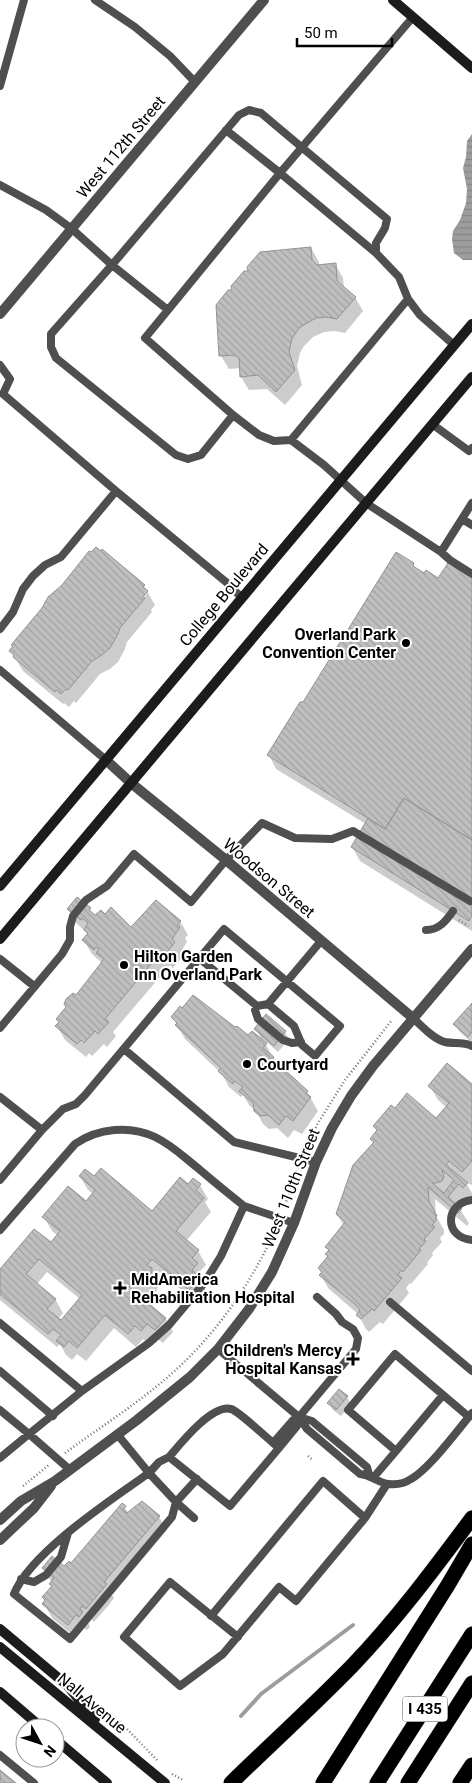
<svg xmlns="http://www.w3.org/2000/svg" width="472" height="1783" font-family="Roboto,sans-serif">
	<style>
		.water { fill: url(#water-rules) }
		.shadow { fill: #0003; fill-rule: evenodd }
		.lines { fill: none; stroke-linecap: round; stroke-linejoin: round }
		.stream { stroke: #9d9d9d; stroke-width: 4 }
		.building { fill: url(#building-back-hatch); stroke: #939393; fill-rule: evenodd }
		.highway-casing { stroke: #dbdbdb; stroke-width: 16 }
		.path { stroke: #717171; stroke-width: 2.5; stroke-dasharray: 1 2.5; stroke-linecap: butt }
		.lane { stroke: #4f4f4f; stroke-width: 8 }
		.street { stroke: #4f4f4f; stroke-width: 10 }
		.secondary { stroke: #1c1c1c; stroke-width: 10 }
		.highway { stroke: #000; stroke-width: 15 }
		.poi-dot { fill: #000; stroke: #fff; stroke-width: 2 }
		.labels { text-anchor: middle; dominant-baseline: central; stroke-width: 4; stroke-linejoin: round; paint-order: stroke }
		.shield { fill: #fff; stroke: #4c4c4c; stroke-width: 1 }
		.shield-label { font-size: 15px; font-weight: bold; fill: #000 }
		.street-label { font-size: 16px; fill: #000; stroke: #fff }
		.poi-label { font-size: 16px; font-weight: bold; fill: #000; stroke: #fff; text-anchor: start }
	</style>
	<defs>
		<pattern id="water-rules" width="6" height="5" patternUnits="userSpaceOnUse" patternTransform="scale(1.25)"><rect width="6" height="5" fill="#9d9d9d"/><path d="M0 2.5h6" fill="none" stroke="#858585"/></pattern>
		<pattern id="building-back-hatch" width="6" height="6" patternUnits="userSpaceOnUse" patternTransform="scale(1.25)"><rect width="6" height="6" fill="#bfbfbf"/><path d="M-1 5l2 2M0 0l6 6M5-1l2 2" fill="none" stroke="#a2a2a2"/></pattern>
	</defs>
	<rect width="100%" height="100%" fill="#fff"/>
	<!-- water -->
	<path class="water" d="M472 134V260H463L454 253 452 239 453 231 460 220 466 203 467 189 463 168 466 157 467 141Z"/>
	<!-- shadow -->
	<path class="shadow" d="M311 248 319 262V266L335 264 343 278 344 288 355 297 363 311 345 333 335 331 324 332 313 337 304 346 300 353 297 366 302 385 285 405 267 389 249 390 241 377V368L229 369 221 356 234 291 249 272Z
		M413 564 416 569 439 580 472 579V931L360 861 352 847 366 824 276 769 269 755 303 704Z
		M144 586 155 605 151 610 152 612 127 642 125 649 118 662 110 669 100 674 76 703 74 701 69 707 64 703 63 704 23 671 11 651ZM146 592 147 594 140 602Z
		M68 909H90L94 917 131 929 180 921 188 935 185 938 187 942 180 953 182 957 173 968 170 965 113 1032 116 1036 107 1047 104 1044 92 1056 89 1053 86 1057 65 1040 57 1026 77 996 102 963 92 954 84 941 89 935 76 923Z
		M472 1005V1043L459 1031 455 1024Z
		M173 1018 263 1041 256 1029 285 1032 289 1039 278 1052 263 1039 277 1065 307 1092 318 1111 302 1134 294 1130 288 1138 277 1128 269 1129 263 1124 256 1111 249 1105 243 1095 241 1097 229 1087 222 1074 185 1039Z
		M430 1086H472V1184L471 1185 465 1181 472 1193V1200L468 1197 459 1208 469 1223 467 1226 435 1199 436 1216 444 1230V1234L440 1238 442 1242 432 1253 433 1255 427 1263 428 1264 411 1284 410 1283 406 1288 409 1293 383 1324 380 1322 369 1332 366 1329 358 1314 329 1289 321 1276 322 1274 319 1269 328 1257 327 1254 329 1251 326 1247 344 1226 337 1214 375 1143 372 1139 378 1132 375 1126 395 1110 436 1120 447 1108 438 1100Z
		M80 1176 94 1178 152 1213 188 1186 200 1185 208 1199 205 1202 211 1212 186 1241 198 1251 206 1265 200 1271 205 1278 201 1282 207 1292 197 1303 160 1272 156 1278 159 1283 157 1291 147 1298 142 1294 139 1297 165 1318 173 1332 163 1343 155 1337 149 1344 143 1339 136 1347 114 1328 86 1361 77 1354 72 1360 66 1355 60 1344 57 1347 0 1300V1270L51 1244 58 1236 52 1231 44 1217 86 1203 93 1194 88 1190ZM47 1272 80 1299 61 1321 58 1319 63 1313 55 1299 37 1284Z
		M347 1397 351 1404 341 1416 333 1410 329 1403Z
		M122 1505 129 1513 159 1517 167 1530 112 1595 114 1598 108 1606 94 1622 91 1619 88 1622 90 1627 87 1630 84 1628 76 1638 52 1618 44 1604 52 1587 51 1584 52 1583 43 1568 64 1567 71 1564Z"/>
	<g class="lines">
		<!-- stream -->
		<path class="stream" d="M241 1716 261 1694 353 1625"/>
	</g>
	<!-- building -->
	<path class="building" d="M311 247 312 260 317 265 336 263 337 281 356 297 337 319 326 317 316 318 300 327 292 338 289 352 295 370 276 392 258 375 240 377 239 358 234 355 219 356 216 305 228 290H232L231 286 244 271H248L247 267 260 252Z
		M96 547 101 551 102 549 145 585 143 587 148 591 143 597 145 598 120 628 118 634 110 648 102 655 92 661 68 690 66 689 61 694 56 690 55 692 13 657 14 655 9 651 13 646 11 645 42 608 48 597 62 585 89 551 91 552Z
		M396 552 414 563 413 566 424 573 426 570 438 578 448 563 472 577V840L404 798 385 829 267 755 300 702H303Z
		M404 798 472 840V915L469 921 351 847 368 818 385 829Z
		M77 897 91 908 89 910 95 915 101 910 105 914 111 907 131 927 156 900 181 921 177 925 180 927 172 939 175 942 165 955 161 952 105 1019 109 1022 98 1034 95 1031 84 1043 81 1040 77 1044 55 1026 59 1022 56 1019 66 1007 64 1004 66 999 73 993 76 995 104 959 96 953 99 949 96 947 94 950 82 940 88 933 84 930 88 923 82 918 81 920 67 909Z
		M193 995 235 1027 237 1026 248 1035 252 1031 267 1043 263 1048 274 1057 273 1059 308 1091 306 1093 311 1097 293 1121 286 1116 279 1125 268 1115 260 1116 254 1111 253 1103 239 1091 243 1087 235 1081 233 1084 220 1073 218 1071 221 1068 175 1025 177 1023 171 1017 180 1006 182 1008Z
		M472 1003V1032L468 1037 453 1024Z
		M266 1014 286 1031 274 1046 254 1029Z
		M447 1063 472 1084V1161L462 1172 449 1161 446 1165 468 1183 463 1188 459 1184 448 1197 462 1209 458 1213 428 1187 429 1201 437 1216 435 1218 437 1219 432 1225 435 1227 424 1239 426 1241 419 1249 421 1250 403 1272 401 1270 398 1275 402 1278 374 1311 372 1309 361 1319 356 1315 360 1310 356 1305 319 1275 322 1272 318 1268 328 1256 325 1254 329 1250 325 1247 345 1222 336 1214 353 1165 374 1142 370 1139 377 1130 373 1126 391 1105 395 1108 407 1093 436 1118 449 1103 428 1086ZM442 1170 454 1180 444 1193 432 1183H436L442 1181 444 1177Z
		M101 1168 152 1211 180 1177 188 1184 193 1178 201 1184 196 1190 204 1198 176 1231 199 1250 192 1258 198 1263 192 1270 200 1277 189 1290 152 1259 147 1265 152 1268V1271L149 1279 138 1285 134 1281 129 1287 166 1318 155 1330 147 1324 141 1331 135 1326 128 1334 105 1315 77 1348 69 1341 64 1347 56 1341 61 1335 53 1329 48 1334 0 1294V1269L34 1229 51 1242 60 1231 42 1217 68 1186 86 1201 95 1190 79 1176 85 1169 94 1176ZM39 1259 82 1295 61 1320 47 1309 56 1299 26 1274Z
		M339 1389 348 1396 336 1410 327 1403Z
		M142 1501 160 1516 104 1582 107 1584 100 1592 86 1609 82 1606 80 1609 83 1612 79 1617 76 1615 68 1625 42 1604 45 1600 42 1597 52 1586 49 1584 54 1578 42 1568 52 1556 64 1566 69 1561 71 1563 122 1503 126 1506 123 1510 127 1513Z
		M0 1770 16 1783H0Z"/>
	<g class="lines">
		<defs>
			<path id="highway" d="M231 1783C271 1744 313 1706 352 1666 396 1620 434 1569 472 1518
				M323 1783 448 1585 472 1544
				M377 1783 472 1634
				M408 1783 472 1683
				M460 1783 472 1765"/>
		</defs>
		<!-- highway casing -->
		<use href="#highway" class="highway-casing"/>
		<!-- path -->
		<path class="path" d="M459 920 468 926
			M305 1150 318 1123 345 1080 392 1020
			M284 1208 298 1167
			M65 1453C99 1428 137 1404 169 1376 216 1335 250 1285 276 1229
			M308 1456 313 1460
			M23 1486 50 1464
			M98 1704 121 1723 157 1760
			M172 1774 183 1780"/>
		<!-- lane -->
		<path class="lane" d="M95 0 135 27 170 56 195 82
			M0 86 24 0
			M226 130 280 173 413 17
			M0 185 46 210 72 229 112 265 51 334V347L56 358 176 455 188 459 201 455 233 415 259 435 274 441 291 440 324 465 366 503 441 552 472 503
			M376 253 280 173 168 310 112 265 239 115 249 110 261 113 387 219 385 228 376 243V253L399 277 408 299 420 315 454 345
			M168 310 145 338 233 415
			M0 365 10 379 3 394 116 491 226 582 242 598
			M432 424 469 451 472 448
			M291 440 408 299
			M462 519 472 525
			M441 552 450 560 472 574
			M0 629 13 612 23 589 33 576 45 565 61 557 116 491
			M0 670 106 760
			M426 930C439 930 446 921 453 911
			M0 959 34 986
			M268 1004 321 941
			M257 1006 255 1010 258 1019 283 1040 292 1043 301 1042
			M413 1018C422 1026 433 1039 445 1042 454 1044 463 1042 472 1046
			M0 1028 62 954 70 940V927L73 916 86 900 107 886 134 854 191 902 226 860 262 823 295 838 332 839 353 831 470 901
			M124 1049 234 1142 316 1162
			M0 1097 42 1130
			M0 1180 42 1130 63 1109 76 1104 85 1095 224 929 340 1026 315 1056 302 1045 294 1026 268 1004 257 1006 199 958
			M472 1200C444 1203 444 1238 472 1240
			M0 1230 75 1144C98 1128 130 1125 155 1137 172 1145 185 1158 199 1169 214 1182 229 1194 244 1206
			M390 1302 472 1371
			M0 1323 82 1391
			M218 1349 299 1417 307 1429 360 1474C371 1475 378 1483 389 1484 397 1485 405 1483 411 1479 429 1469 458 1430 472 1413
			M0 1371 53 1416
			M0 1410 29 1434 82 1391 149 1343 169 1325 205 1282 221 1256 244 1206 294 1223
			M299 1417 312 1421 367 1467 369 1475
			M117 1434 149 1473 159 1462 169 1457 230 1506 279 1448C270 1441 239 1411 231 1409 212 1404 181 1443 169 1457
			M273 1443 293 1420 299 1417 356 1349 358 1338 353 1329 342 1322 336 1314 317 1297
			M279 1448 297 1426 299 1417
			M396 1451 443 1395
			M0 1458 29 1434 69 1469
			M373 1478 396 1451 348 1410 395 1354 469 1417
			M194 1518 176 1502 172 1517 70 1639 14 1594C30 1553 112 1499 149 1473L176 1502 197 1479
			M21 1579 34 1582 46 1575 61 1557 68 1533
			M211 1616 323 1481 365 1518
			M238 1637 170 1582 124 1637 180 1686 223 1654 279 1587 296 1601 365 1518 387 1484
			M0 1755 34 1783"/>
		<!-- street -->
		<path class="street" d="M0 314 264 0
			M106 760 131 783 226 860 413 1018
			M0 1520 21 1501 55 1481 137 1420 190 1377 218 1349 249 1309 272 1272 294 1223 316 1162 332 1128 351 1096 373 1066 472 949
			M0 1540 34 1508 51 1486"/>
		<!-- secondary -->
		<path class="secondary" d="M393 0 472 68
			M0 886 472 324
			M0 939 472 377
			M0 1629 68 1686 95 1719
			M0 1647 165 1783
			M0 1692 42 1728
			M55 1739 107 1783"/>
		<!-- highway -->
		<use href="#highway" class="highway"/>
	</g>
	<!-- markers -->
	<g class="poi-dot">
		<circle cx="406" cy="643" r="5"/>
		<circle cx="124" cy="965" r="5"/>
		<circle cx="247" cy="1064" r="5"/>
		<path d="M117.5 1280.5h5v5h5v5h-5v5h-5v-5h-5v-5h5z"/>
		<path d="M350.5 1351.5h5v5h5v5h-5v5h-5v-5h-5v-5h5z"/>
	</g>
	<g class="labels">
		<!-- shield labels -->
		<rect class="shield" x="402.5" y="1696.5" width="45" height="25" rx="4"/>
		<g class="shield-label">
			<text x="425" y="1709">I 435</text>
		</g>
		<!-- street labels -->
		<g class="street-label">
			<text transform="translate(121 147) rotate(-50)">West 112th Street</text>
			<text transform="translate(224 595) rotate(-50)">College Boulevard</text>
			<text transform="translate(269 878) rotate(40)">Woodson Street</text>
			<text transform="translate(291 1188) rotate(-68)">West 110th Street</text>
			<text transform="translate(92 1703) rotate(40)">Nall Avenue</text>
		</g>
		<!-- poi labels -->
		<g class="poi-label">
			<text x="396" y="634" text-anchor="end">Overland Park<tspan x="396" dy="18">Convention Center</tspan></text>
			<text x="134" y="956">Hilton Garden<tspan x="134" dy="18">Inn Overland Park</tspan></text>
			<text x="257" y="1064">Courtyard</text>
			<text x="131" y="1279">MidAmerica<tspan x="131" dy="18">Rehabilitation Hospital</tspan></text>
			<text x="342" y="1350" text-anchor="end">Children's Mercy<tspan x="342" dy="18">Hospital Kansas</tspan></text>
		</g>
	</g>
	<!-- north arrow -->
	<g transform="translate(40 1743) rotate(130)"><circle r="24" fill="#ffffff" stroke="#999999"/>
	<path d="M0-4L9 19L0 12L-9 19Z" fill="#000000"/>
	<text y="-8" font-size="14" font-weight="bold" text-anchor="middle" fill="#000000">N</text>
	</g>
	<!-- scale -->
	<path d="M297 38v8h95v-8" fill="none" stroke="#000000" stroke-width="2.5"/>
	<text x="304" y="38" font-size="15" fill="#000000" stroke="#ffffff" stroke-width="4" paint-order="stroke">50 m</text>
</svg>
